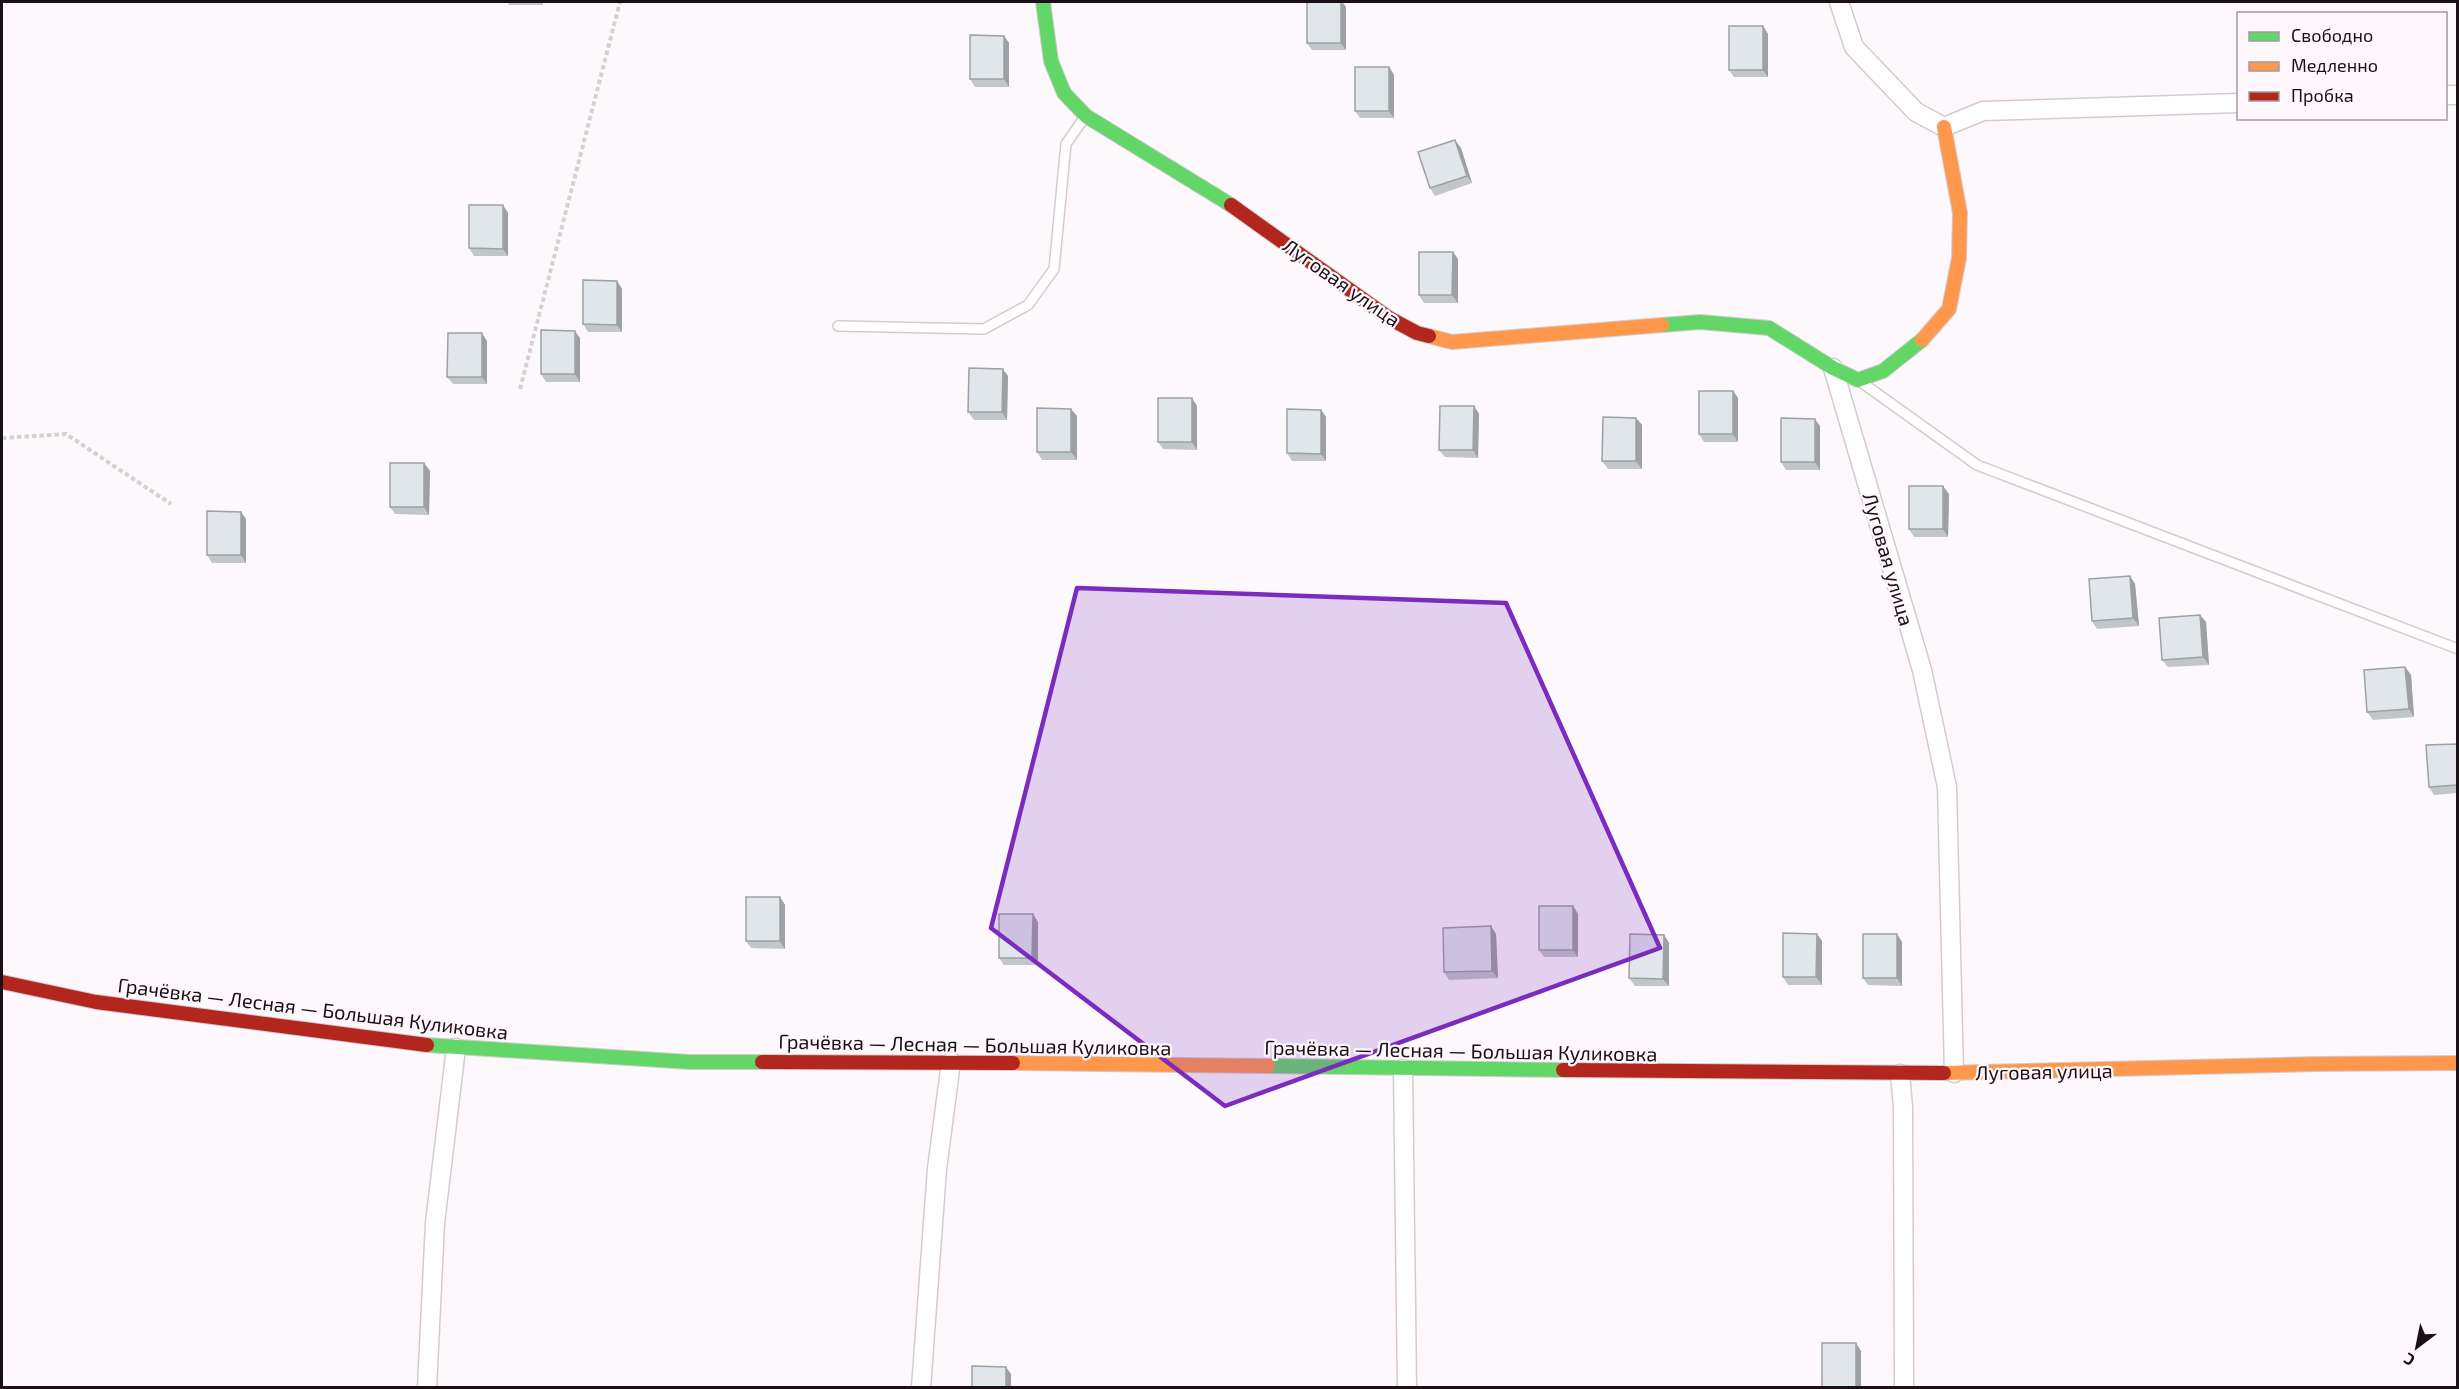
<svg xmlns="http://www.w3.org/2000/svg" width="2459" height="1389" font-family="'Exo 2',sans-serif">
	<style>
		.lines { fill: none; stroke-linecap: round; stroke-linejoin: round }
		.lane-casing { stroke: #d4cbd0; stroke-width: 12 }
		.street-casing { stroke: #d4cbd0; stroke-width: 21 }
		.fast-casing { stroke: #d4cbd0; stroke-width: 16 }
		.slow-casing { stroke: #d4cbd0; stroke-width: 16 }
		.jam-casing { stroke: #d4cbd0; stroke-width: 16 }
		.path { stroke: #d3d1d2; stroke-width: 4; stroke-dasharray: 4.5 3; stroke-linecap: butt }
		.lane { stroke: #fffefe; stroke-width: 9 }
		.street { stroke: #fffefe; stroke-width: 18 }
		.fast { stroke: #63d668; stroke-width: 14 }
		.slow { stroke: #ff974d; stroke-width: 14 }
		.jam { stroke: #b3261e; stroke-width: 14 }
		.wall { fill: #c1c6c8 }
		.shaded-wall { fill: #9da1a3 }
		.building { fill: #e0e6e9; stroke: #9da1a3; stroke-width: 1.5 }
		.marked { fill: #7b2cbf; fill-opacity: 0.2; stroke: #7b2cbf; stroke-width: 4.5; stroke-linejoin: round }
		.labels { text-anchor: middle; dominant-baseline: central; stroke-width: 4.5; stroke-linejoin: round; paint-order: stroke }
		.street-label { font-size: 20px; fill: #1c1017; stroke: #fef7fb }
	</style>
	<rect width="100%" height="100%" fill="#fdf8fb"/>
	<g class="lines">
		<defs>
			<path id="lane" d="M838 326 984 329 1028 305 1054 269 1066 144 1084 118
				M1861 382 1977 465 2458 649"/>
			<path id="street" d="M1839 2 1854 47 1916 112 1944 127 1983 111 2238 103
				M2446 95H2458
				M1833 368 1922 670 1947 787 1954 1073
				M1403 1069 1407 1388
				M1900 1074 1903 1107 1904 1388
				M427 1388 435 1223 456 1048
				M921 1388 937 1169 951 1062"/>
			<path id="fast" d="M1043 2 1051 61 1064 93 1086 116 1231 205
				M1662 325 1700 322 1769 328 1833 368 1858 380 1883 371 1922 340
				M427 1045 690 1062H762
				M1268 1066 1563 1070"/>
			<path id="slow" d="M1429 336 1452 342 1662 325
				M1922 340 1949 309 1959 258 1960 213 1944 127
				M1013 1063 1268 1066
				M1944 1073 2317 1064 2458 1063"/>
			<path id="jam" d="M1231 205 1389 318 1417 333 1429 336
				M2 982 96 1002 427 1045
				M762 1062 1013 1063
				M1563 1070 1944 1073"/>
		</defs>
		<!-- lane casing -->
		<use href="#lane" class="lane-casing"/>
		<!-- street casing -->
		<use href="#street" class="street-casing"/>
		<!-- fast casing -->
		<use href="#fast" class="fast-casing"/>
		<!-- slow casing -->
		<use href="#slow" class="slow-casing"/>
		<!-- jam casing -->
		<use href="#jam" class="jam-casing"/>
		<!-- path -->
		<path class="path" d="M520 389 620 2
			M2 438 66 434 171 504"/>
		<!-- lane -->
		<use href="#lane" class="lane"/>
		<!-- street -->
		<use href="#street" class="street"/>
		<!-- fast -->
		<use href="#fast" class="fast"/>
		<!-- slow -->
		<use href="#slow" class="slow"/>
		<!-- jam -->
		<use href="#jam" class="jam"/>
	</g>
	<!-- wall -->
	<path class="wall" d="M507 2H543V5H509Z
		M1307 2H1342L1346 7V50H1312L1307 43Z
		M1763 26 1768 34V77H1734L1729 70Z
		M1004 36 1009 43V87H975L970 79Z
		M1389 67 1394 75V118H1360L1355 111Z
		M1461 148 1472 183 1435 196 1430 188Z
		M508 213V256H474L469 248Z
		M1453 252 1458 259V303H1424L1419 295Z
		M617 281 622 289V332H588L583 324Z
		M580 338V382H546L541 374Z
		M487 341V384H453L447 377Z
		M1008 376 1007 420H974L968 412Z
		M1733 391 1738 398V442H1704L1699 434Z
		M1192 398 1197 406V450L1163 449 1158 442Z
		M1474 406 1479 414 1478 458 1445 457 1439 450Z
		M1071 409 1077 416V460H1042L1037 452Z
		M1321 410 1326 417V461H1292L1287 453Z
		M1636 418 1642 425V469H1608L1602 461Z
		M1820 426V470H1786L1781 462Z
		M424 463 430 471 429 515 395 514 390 507Z
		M1949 494 1948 537H1914L1909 529Z
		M246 519V563H212L207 555Z
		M2130 576 2135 584 2139 626 2097 629 2092 621Z
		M2200 615 2206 622 2209 665 2168 667 2162 660Z
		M2405 667 2411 675 2414 717 2373 720 2367 712Z
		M2457 744V793L2434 795 2429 787Z
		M780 897 785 905V949L751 948 746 941Z
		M1573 906 1578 914V957H1544L1539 950Z
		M1038 922V965H1004L999 958Z
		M1496 934 1498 978 1449 980 1444 972Z
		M1817 934 1822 941V985H1788L1783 977Z
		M1897 934 1902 942V986L1868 985 1863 978Z
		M1664 935 1669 943V986H1635L1629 978Z"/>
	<!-- shaded-wall -->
	<path class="shaded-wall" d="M1341 2H1342L1346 7V50L1341 43Z
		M1763 26 1768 34V77L1763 70Z
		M1004 36 1009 43V87L1004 79Z
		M1389 67 1394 75V118L1389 111Z
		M1455 140 1461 148 1472 183 1467 176Z
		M503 205 508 213V256L503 249Z
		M1453 252 1458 259V303L1452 295Z
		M617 281 622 289V332L617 325Z
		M575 331 580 338V382L575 374Z
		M482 333 487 341V384L482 377Z
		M1003 369 1008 376 1007 420 1002 412Z
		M1733 391 1738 398V442L1733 434Z
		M1192 398 1197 406V450L1192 442Z
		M1474 406 1479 414 1478 458 1473 450Z
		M1071 409 1077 416V460L1071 452Z
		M1321 410 1326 417V461L1321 454Z
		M1636 418 1642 425V469L1636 461Z
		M1815 419 1820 426V470L1815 462Z
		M424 463 430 471 429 515 424 507Z
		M1943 486 1949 494 1948 537 1943 529Z
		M241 512 246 519V563L241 555Z
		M2130 576 2135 584 2139 626 2133 618Z
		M2200 615 2206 622 2209 665 2203 657Z
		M2405 667 2411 675 2414 717 2409 709Z
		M780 897 785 905V949L780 941Z
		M1573 906 1578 914V957L1573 950Z
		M1033 914 1038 922V965L1032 958Z
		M1491 926 1496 934 1498 978 1492 971Z
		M1817 934 1822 941V985L1816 977Z
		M1897 934 1902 942V986L1897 978Z
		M1664 935 1669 943V986L1663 979Z
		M1856 1343 1861 1351V1388L1856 1387Z
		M1006 1367 1011 1374V1388H1006Z"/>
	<!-- building -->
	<path class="building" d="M1307 2H1341V43H1307Z
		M1729 26H1763V70H1729Z
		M970 35 1004 36V79H970Z
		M1355 67H1389V111H1355Z
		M1455 140 1467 176 1430 188 1418 152Z
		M469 205H503V249L469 248Z
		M1419 252H1453L1452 295H1419Z
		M583 280 617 281V325L583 324Z
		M541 330 575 331V374H541Z
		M448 333H482V377H447Z
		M969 368 1003 369 1002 412H968Z
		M1699 391H1733V434H1699Z
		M1158 398H1192V442H1158Z
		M1440 406H1474L1473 450H1439Z
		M1037 408 1071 409V452H1037Z
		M1287 409 1321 410V454L1287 453Z
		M1603 417 1636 418V461H1602Z
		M1781 418 1815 419V462H1781Z
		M390 463H424V507H390Z
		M1909 486H1943V529H1909Z
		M207 511 241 512V555H207Z
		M2130 576 2133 618 2092 621 2089 579Z
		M2200 615 2203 657 2162 660 2159 618Z
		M2405 667 2409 709 2367 712 2364 670Z
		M2457 744V785L2429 787 2426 745Z
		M746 897H780V941H746Z
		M1539 906H1573V950H1539Z
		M999 914H1033L1032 958H999Z
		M1491 926 1492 971 1444 972 1443 928Z
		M1783 933 1817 934 1816 977H1783Z
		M1630 934 1664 935 1663 979 1629 978Z
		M1863 934H1897V978H1863Z
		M1822 1343H1856V1387H1822Z
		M972 1366 1006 1367V1388H972Z"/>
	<!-- marked area -->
	<path class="marked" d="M1077 588 1506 603 1660 948 1225 1106 991 928Z"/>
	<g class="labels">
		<!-- street labels -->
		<g class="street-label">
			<text transform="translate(1342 282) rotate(35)">Луговая улица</text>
			<text transform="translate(1889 559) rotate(74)">Луговая улица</text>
			<text transform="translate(313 1008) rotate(7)">Грачёвка — Лесная — Большая Куликовка</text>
			<text transform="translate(975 1044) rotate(1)">Грачёвка — Лесная — Большая Куликовка</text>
			<text transform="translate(1461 1050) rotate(1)">Грачёвка — Лесная — Большая Куликовка</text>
			<text transform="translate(2044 1071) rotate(-1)">Луговая улица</text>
		</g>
	</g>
	<!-- border -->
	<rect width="2459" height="1389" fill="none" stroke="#1c1017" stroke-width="6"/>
	<!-- legend -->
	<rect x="2237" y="12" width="210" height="108" fill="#fef7fb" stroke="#a49ba0" stroke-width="1.5"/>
	<rect x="2249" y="32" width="30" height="9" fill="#63d668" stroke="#a49ba0" stroke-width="1.5"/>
	<text x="2291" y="42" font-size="18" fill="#1c1017">Свободно</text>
	<rect x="2249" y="62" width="30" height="9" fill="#ff974d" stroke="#a49ba0" stroke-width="1.5"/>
	<text x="2291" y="72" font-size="18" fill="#1c1017">Медленно</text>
	<rect x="2249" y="92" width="30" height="9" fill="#b3261e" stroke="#a49ba0" stroke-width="1.5"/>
	<text x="2291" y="102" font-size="18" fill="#1c1017">Пробка</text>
	<!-- north arrow -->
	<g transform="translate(2417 1347) rotate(212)" stroke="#fef7fb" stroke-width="4.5" paint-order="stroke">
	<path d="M0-4.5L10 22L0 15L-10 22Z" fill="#1c1017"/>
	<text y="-9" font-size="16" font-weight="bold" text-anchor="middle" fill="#1c1017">С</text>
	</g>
</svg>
